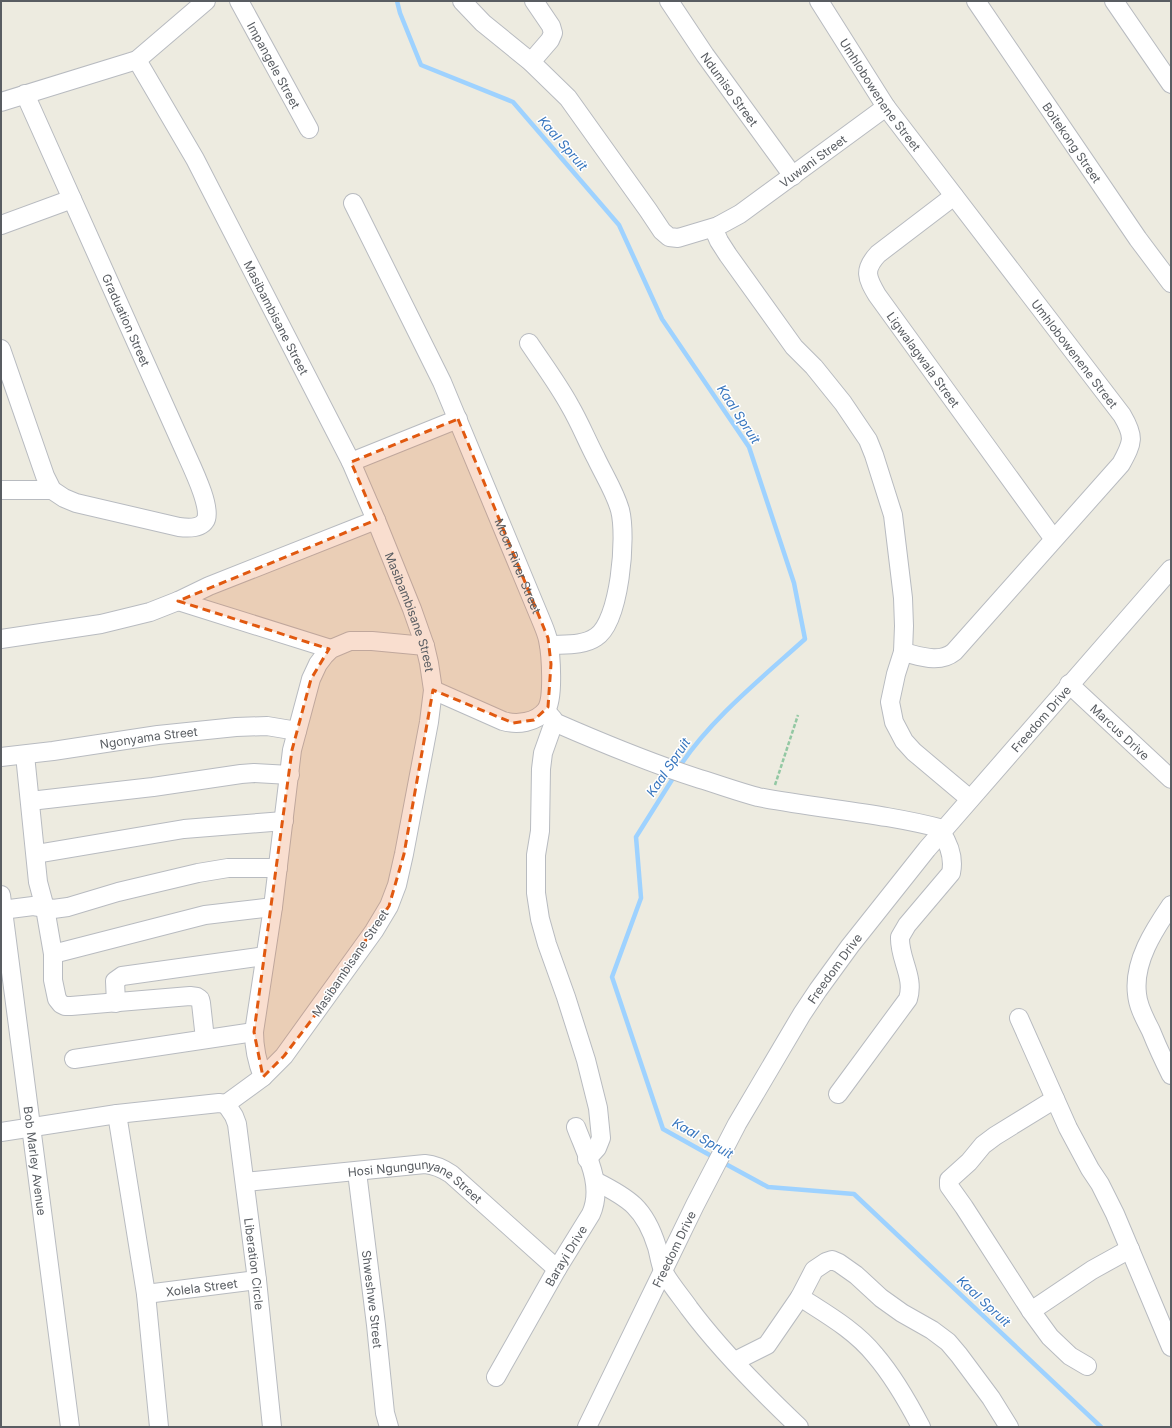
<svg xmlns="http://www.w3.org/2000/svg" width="1172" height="1428" font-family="Inter,sans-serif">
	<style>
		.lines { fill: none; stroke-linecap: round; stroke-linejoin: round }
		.stream { stroke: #9ed2ff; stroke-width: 4.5 }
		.minor-casing { stroke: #b8bbc0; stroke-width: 20 }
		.path { stroke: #93c8a3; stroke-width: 2.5; stroke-dasharray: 4 2; stroke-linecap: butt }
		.minor { stroke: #fff; stroke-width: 18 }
		.marked { fill: #e15910; fill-opacity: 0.2; stroke: #e15910; stroke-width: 3; stroke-dasharray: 8 5; stroke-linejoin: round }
		.labels { text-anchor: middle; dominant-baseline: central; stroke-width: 3; stroke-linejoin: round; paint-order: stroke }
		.street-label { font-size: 12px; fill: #595d62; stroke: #fff }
		.water-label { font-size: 13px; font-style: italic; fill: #3977bf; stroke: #fff }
	</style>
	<rect width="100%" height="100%" fill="#edebe0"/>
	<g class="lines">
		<!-- stream -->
		<path class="stream" d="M397 1 400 13 421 65 513 102 619 225 662 319 749 447 794 583 805 639C763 677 709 720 678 769
			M675 775 636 837 641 898 612 977 663 1129 715 1158
			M722 1162 768 1187 854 1194 1101 1427"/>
		<defs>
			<g id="minor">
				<path id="s1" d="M239 1 309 129"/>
				<path id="s2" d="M462 1 483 23 531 62 568 98 648 210 662 231 669 237 678 238 718 226 740 214 886 107"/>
				<path id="s3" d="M669 1 705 55 793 176"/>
				<path id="s4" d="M819 1 886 107 1122 415C1135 437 1133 442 1121 464L954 652C939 664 920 656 903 652"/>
				<path id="s5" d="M976 1 1138 239 1171 283"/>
				<path d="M1114 1 1171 84"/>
				<path id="s6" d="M137 60 195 159 351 462 376 520 412 609 425 646 429 663 433 690 429 722 404 854 397 885 389 906 374 931 284 1056 263 1077 226 1104"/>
				<path d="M531 62 550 40 553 33 551 26 534 1"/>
				<path d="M1 102 137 60 206 1"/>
				<path id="s7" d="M954 196 878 254C863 270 867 278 877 295L1053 538"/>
				<path id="s8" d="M353 203 442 382 543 625C545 630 547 635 548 640 551 654 554 699 546 710 536 723 517 725 503 721L433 690"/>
				<path d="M1 225 72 199"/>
				<path d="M718 226 715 232 719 241 728 255 794 347 814 367 843 403 868 440 874 455 893 515 903 598 904 626 903 652 896 674 890 702 894 722 904 741 914 752 970 799"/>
				<path d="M529 343C543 364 558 384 570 406 580 423 587 441 596 458 604 475 615 492 620 510 627 536 620 622 596 637 583 646 565 644 549 645"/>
				<path d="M1 349 45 476 52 490 64 498 76 503 179 527C187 528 200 529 205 521 214 510 189 461 183 447L25 94"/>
				<path d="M351 462 458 419"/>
				<path d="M1 490H52"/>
				<path d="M178 601 331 649"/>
				<path d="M1 639 101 624 150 612 178 601 209 586 376 520"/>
				<path id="s9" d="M1069 684 1171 779"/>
				<path d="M546 711 553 719 554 722 543 753 541 769 540 831 536 855V893L540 919 547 944 566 997 586 1060 598 1108 601 1138 597 1148 587 1159"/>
				<path d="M554 722C602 743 650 763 700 779 720 785 739 792 758 797 820 809 883 813 943 829"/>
				<path d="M25 755 38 882 45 908 53 954V980L57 999 61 1004 65 1006H71L190 996 197 997 200 999 201 1003 205 1039"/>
				<path id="s10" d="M1 757 53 751 158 735 236 727 267 726 297 731"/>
				<path d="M30 801 153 787 241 774 254 773 290 775"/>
				<path d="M36 854 184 829 284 821"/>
				<path id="s11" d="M1 895 70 1427"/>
				<path d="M1171 905C1154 930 1133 962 1137 994 1138 1007 1145 1019 1151 1031 1157 1046 1164 1061 1171 1075"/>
				<path d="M2 910 33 906 53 909 68 907 118 892 198 873 228 868H278"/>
				<path d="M53 954 205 915 273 907"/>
				<path d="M116 1003 115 981 122 976 265 956"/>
				<path d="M1019 1018 1068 1128 1090 1169 1100 1184 1115 1214 1171 1347"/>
				<path d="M74 1059 254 1032"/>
				<path d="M263 1077C257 1062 254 1048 254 1032L273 907 292 750 311 679 318 664 324 656 331 649 350 641H372L425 646"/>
				<path d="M838 1094 908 999C915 977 899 959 900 937L907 925 951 873C954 859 949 844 941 832"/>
				<path d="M1055 1099 995 1136 983 1145 969 1162 949 1180V1186L964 1207 1031 1311 1050 1337 1070 1356 1087 1366"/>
				<path id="s12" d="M226 1104 234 1116 237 1124 257 1280 272 1427"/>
				<path d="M117 1114 146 1294 159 1427"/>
				<path d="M1 1132 117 1114 219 1103 226 1104"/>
				<path id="s13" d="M357 1172 376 1325 385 1413 389 1427"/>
				<path d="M595 1181C629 1198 645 1208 657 1247 659 1254 660 1263 663 1270 666 1279 683 1299 689 1308 721 1351 760 1390 799 1427"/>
				<path id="s14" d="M245 1182 425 1164C435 1165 442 1168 451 1174L557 1269"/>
				<path id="s15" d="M146 1294 257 1280"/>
				<path d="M800 1297C826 1314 855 1330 875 1355 893 1376 908 1402 921 1427"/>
				<path d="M1031 1311 1092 1270 1130 1249"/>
				<path d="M735 1361 767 1345 800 1297 814 1270 826 1262 832 1260 839 1263 856 1275 881 1298 902 1313 932 1330 948 1342 959 1355 991 1398 1009 1427"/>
				<path id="s16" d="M496 1377 557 1269 591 1214C604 1185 586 1154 576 1127"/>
				<path id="s17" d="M587 1427 695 1205 737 1124 802 1014 818 990 850 946 927 849 1171 569"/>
			</g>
		</defs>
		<!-- minor casing -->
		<use href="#minor" class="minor-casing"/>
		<!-- path -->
		<path class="path" d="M775 785 798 715"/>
		<!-- minor -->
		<use href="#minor" class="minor"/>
	</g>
	<!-- marked area -->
	<path class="marked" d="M458 419 548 638 551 664 548 707 534 720 513 723 433 690 404 854 389 906 313 1018 284 1056 263 1077 254 1032 292 750 311 679 329 649 178 601 376 520 351 462Z"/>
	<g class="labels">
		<!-- street labels -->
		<g class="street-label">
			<text stroke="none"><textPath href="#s1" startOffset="73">Impangele Street</textPath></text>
			<text stroke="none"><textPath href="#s3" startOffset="107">Ndumiso Street</textPath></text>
			<text stroke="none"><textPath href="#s4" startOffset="112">Umhlobowenene Street</textPath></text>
			<text stroke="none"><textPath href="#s5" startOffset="171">Boitekong Street</textPath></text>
			<text stroke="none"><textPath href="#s2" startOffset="482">Vuwani Street</textPath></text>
			<text stroke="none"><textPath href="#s6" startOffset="293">Masibambisane Street</textPath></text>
			<text transform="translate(126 320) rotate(66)">Graduation Street</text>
			<text stroke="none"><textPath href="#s4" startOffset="436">Umhlobowenene Street</textPath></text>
			<text stroke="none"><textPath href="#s7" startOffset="221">Ligwalagwala Street</textPath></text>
			<text stroke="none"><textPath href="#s8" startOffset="399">Moon River Street</textPath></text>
			<text stroke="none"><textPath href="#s6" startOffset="617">Masibambisane Street</textPath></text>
			<text stroke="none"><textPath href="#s17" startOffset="846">Freedom Drive</textPath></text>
			<text stroke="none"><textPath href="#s9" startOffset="70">Marcus Drive</textPath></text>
			<text stroke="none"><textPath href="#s10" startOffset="149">Ngonyama Street</textPath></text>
			<text transform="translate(350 963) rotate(-56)">Masibambisane Street</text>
			<text stroke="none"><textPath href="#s17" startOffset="522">Freedom Drive</textPath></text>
			<text stroke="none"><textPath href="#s11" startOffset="268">Bob Marley Avenue</textPath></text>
			<text stroke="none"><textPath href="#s14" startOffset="176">Hosi Ngungunyane Street</textPath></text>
			<text stroke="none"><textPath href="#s17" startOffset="198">Freedom Drive</textPath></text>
			<text stroke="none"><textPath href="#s16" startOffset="140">Barayi Drive</textPath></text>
			<text stroke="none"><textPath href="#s12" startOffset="164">Liberation Circle</textPath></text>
			<text stroke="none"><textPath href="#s15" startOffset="56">Xolela Street</textPath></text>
			<text stroke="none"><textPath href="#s13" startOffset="128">Shweshwe Street</textPath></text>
		</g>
		<!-- water labels -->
		<g class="water-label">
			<text transform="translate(563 143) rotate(49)">Kaal Spruit</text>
			<text transform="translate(739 414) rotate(57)">Kaal Spruit</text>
			<text transform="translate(668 767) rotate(-56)">Kaal Spruit</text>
			<text transform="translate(703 1138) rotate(30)">Kaal Spruit</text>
			<text transform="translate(984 1301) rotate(43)">Kaal Spruit</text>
		</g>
	</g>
	<!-- border -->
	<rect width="1172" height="1428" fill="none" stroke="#595d62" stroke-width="4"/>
</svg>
